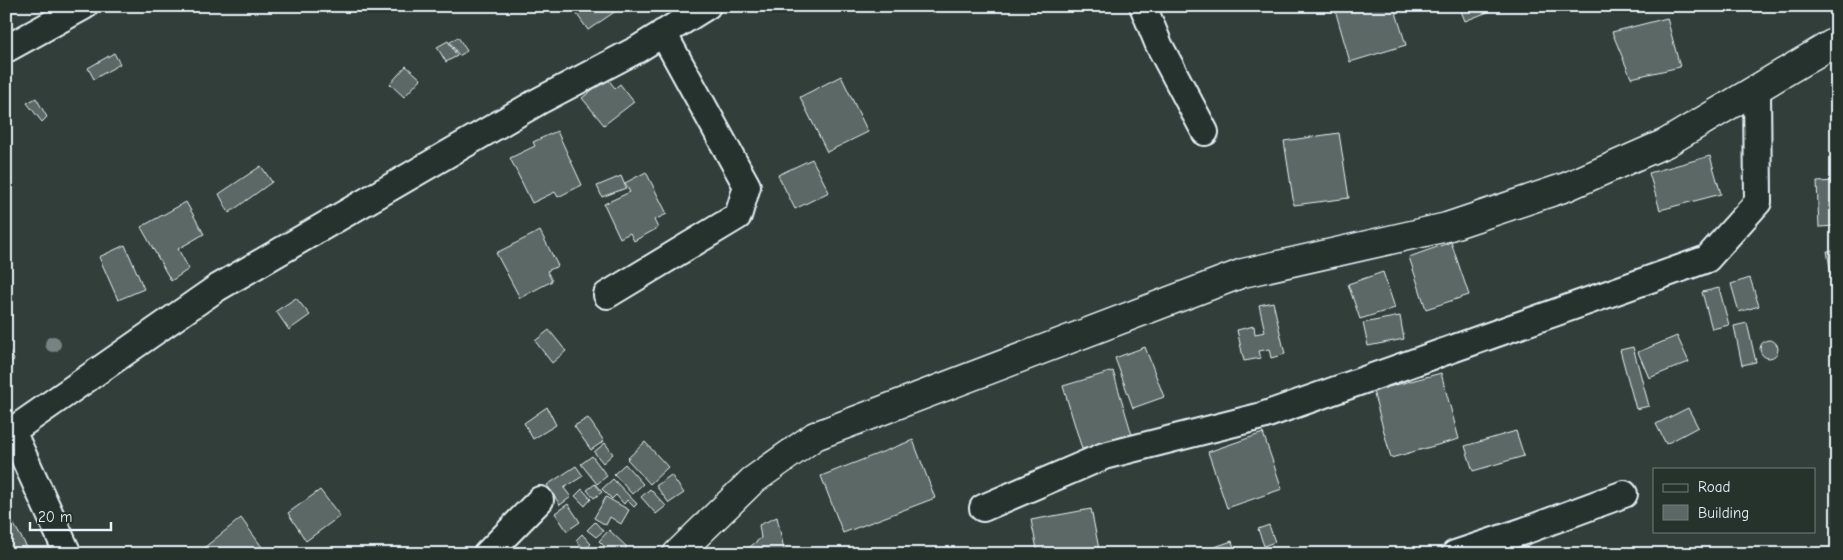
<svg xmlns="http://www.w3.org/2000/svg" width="1843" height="560" font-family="'Comic Neue',sans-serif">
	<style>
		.building { fill: #5c6865; stroke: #e8f1f8 }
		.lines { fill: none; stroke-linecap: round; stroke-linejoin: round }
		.minor-casing { stroke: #e8f1f8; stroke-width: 30 }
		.secondary-casing { stroke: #e8f1f8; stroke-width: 31 }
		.minor { stroke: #26332d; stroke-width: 26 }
		.secondary { stroke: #26332d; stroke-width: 28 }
		.tree { fill: #778382 }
	</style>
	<rect width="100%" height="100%" fill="#323e39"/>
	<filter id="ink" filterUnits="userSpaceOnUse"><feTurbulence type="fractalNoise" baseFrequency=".02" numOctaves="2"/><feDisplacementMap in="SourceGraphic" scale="10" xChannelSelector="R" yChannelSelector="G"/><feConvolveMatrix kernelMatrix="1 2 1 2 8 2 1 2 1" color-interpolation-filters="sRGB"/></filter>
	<g filter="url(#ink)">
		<!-- building -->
		<path class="building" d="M571 6H612L616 11 588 30Z
			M1334 6H1394L1406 45 1350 62Z
			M1459 6H1503L1465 21Z
			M1667 18 1680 67 1631 78 1612 32Z
			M458 37 467 51 459 56 450 42Z
			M448 41 457 56 446 62 437 47Z
			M114 53 120 64 94 79 88 68Z
			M406 66 421 79 404 97 390 84Z
			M841 76 868 132 827 152 800 97Z
			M607 78 615 88 620 84 634 102 604 125 582 98Z
			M36 98 47 117 42 122 27 103Z
			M557 131 582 185 558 197 555 192 532 203 510 158 535 146 533 142Z
			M1339 133 1349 198 1294 205 1284 141Z
			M1710 156 1721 194 1660 210 1649 173Z
			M812 159 829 192 795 209 778 175Z
			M261 166 272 182 229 213 219 194Z
			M646 172 667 214 654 220 658 228 634 241 630 233 620 238 604 204 630 192 625 183Z
			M621 176 626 188 602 197 597 186Z
			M1837 181V226L1819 227 1817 182Z
			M186 202 204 234 178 249 189 269 171 281 141 227Z
			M540 231 558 266 547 271 552 281 520 298 496 253Z
			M1451 242 1469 295 1426 309 1409 257Z
			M125 245 144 289 118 300 99 257Z
			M1827 251H1837V306Z
			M1383 272 1395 308 1360 319 1348 284Z
			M1750 278 1759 306 1739 312 1731 284Z
			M1719 288 1729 325 1712 329 1702 292Z
			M296 298 310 315 289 330 276 311Z
			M1273 302 1285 354 1271 358 1269 349 1259 351 1261 358 1244 361 1237 330 1254 326 1255 334 1265 332 1259 305Z
			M1400 316 1404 339 1368 346 1363 323Z
			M1747 323 1756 362 1742 365 1734 326Z
			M549 330 566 351 552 363 535 341Z
			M1677 336 1689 362 1649 378 1638 352Z
			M1760 349a9 9 0 1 1 18 0a9 9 0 1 1-18 0Z
			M6 345 14 360 6 364Z
			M1145 347 1164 397 1133 408 1115 358Z
			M1633 347 1649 406 1636 409 1620 350Z
			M1113 371 1132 435 1082 449 1063 386Z
			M1441 373 1459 439 1391 458 1373 391Z
			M547 407 556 425 533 439 524 423Z
			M1688 408 1698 427 1666 444 1656 424Z
			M588 418 604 441 591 450 574 426Z
			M1516 431 1524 456 1473 471 1465 446Z
			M1263 433 1282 489 1227 508 1208 452Z
			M913 440 935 498 843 533 821 476Z
			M645 442 668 467 650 484 627 459Z
			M605 443 613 454 603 463 594 452Z
			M592 456 607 476 597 484 581 464Z
			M625 464 643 484 632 494 614 474Z
			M576 466 583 476 564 488 571 497 560 505 547 485Z
			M671 475 684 493 669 503 656 486Z
			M613 479 637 504 634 507 627 500 624 504 616 495 612 499 602 489Z
			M595 484 602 492 594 498 587 490Z
			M582 489 591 499 585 506 575 496Z
			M650 489 666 506 656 514 641 497Z
			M320 490 340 516 306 541 288 513Z
			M606 497 629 510 621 524 610 517 606 525 594 518Z
			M568 504 580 522 567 531 555 513Z
			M1091 509 1100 554H1038L1031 520Z
			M6 511 31 554H6Z
			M777 517 785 554H741L761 538 759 525Z
			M241 518 267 554H210L205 547Z
			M595 522 603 531 596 537 587 530Z
			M1269 525 1275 542 1264 546 1258 529Z
			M609 530 627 547 621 554H612L599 541Z
			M582 534 591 544 585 550 576 540Z
			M1232 541 1236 554H1194Z"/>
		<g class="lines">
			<defs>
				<path id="minor" d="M1143 6 1159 45 1205 132
					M6 49 84 6
					M607 295 738 216 747 186 663 33
					M983 508 1104 456 1262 416 1707 259 1758 202 1757 89
					M68 554 12 431 217 288 539 101 638 49 707 6
					M487 554 540 500
					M1455 554 1524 531 1624 494"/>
				<path id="secondary" d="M677 554 752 481 815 436 1243 273 1447 227 1566 187 1666 143 1837 41"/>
			</defs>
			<!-- minor casing -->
			<use href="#minor" class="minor-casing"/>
			<!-- secondary casing -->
			<use href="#secondary" class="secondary-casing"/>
			<!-- minor -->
			<use href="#minor" class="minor"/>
			<!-- secondary -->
			<use href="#secondary" class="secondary"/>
		</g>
		<!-- trees -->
		<circle class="tree" cx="53" cy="344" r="8"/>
	</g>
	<!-- margin -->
	<rect width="1843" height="560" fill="none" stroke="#26332d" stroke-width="25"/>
	<rect x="12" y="12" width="1818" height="535" fill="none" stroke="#e8f1f8" stroke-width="2" filter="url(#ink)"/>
	<!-- legend -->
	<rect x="1653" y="468" width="162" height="65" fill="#26332d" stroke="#747f7e"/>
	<rect x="1663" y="484" width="25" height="8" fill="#26332d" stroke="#747f7e"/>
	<text x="1698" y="492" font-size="15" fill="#e8f1f8">Road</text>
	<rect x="1663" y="505" width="25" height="15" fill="#5c6865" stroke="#747f7e"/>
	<text x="1698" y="518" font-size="15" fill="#e8f1f8">Building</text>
	<!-- scale -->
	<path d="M30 522v8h81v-8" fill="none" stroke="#e8f1f8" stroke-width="2.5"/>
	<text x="38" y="522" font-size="15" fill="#e8f1f8" stroke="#26332d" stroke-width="4" paint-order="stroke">20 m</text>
</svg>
